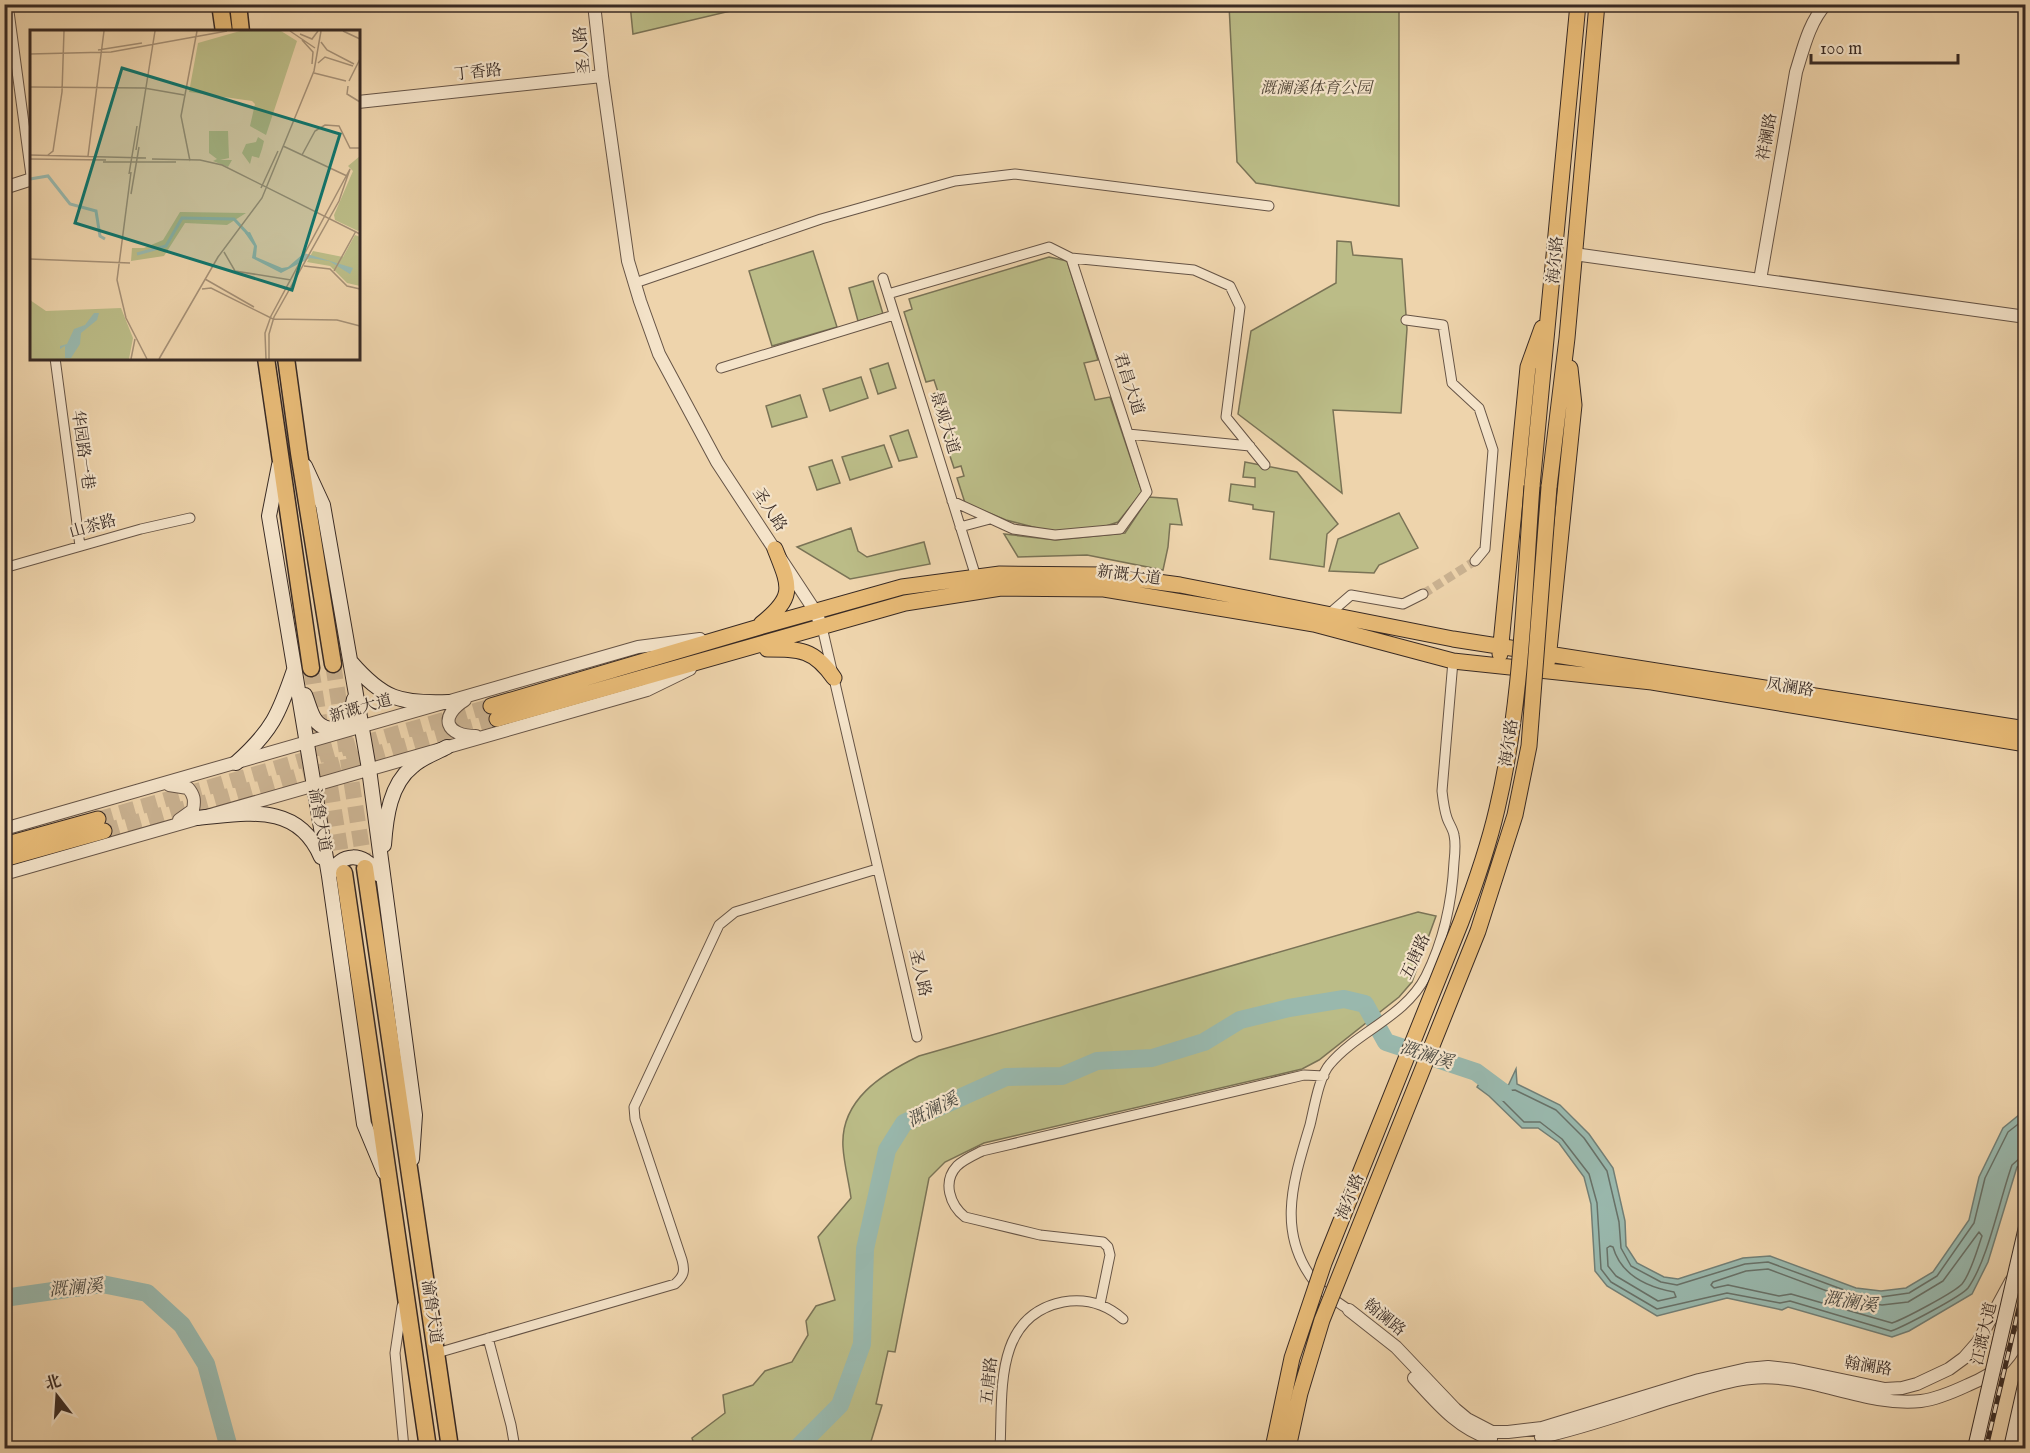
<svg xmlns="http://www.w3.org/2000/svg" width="2030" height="1453" font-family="'IM FELL English','Noto Serif SC',serif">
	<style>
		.green { fill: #bbbc87; stroke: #7a7356; stroke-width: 1.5 }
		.water { fill: #99b8ad; stroke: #727f76; stroke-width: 1.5 }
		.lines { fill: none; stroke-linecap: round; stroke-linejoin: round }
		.shore { stroke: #687168; stroke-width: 1.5 }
		.river { stroke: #99b8ad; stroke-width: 18 }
		.minor-tunnel { stroke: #cab291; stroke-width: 9; stroke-dasharray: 9 4.5; stroke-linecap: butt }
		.primary-tunnel { stroke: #cab291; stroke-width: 15; stroke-dasharray: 15 8; stroke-linecap: butt }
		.trunk-tunnel { stroke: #cab291; stroke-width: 16; stroke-dasharray: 16 8; stroke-linecap: butt }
		.minor-casing { stroke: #665446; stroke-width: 11 }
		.tertiary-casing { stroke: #665446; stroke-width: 14 }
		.secondary-casing { stroke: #382a24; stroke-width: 16 }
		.primary-casing { stroke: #382a24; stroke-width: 17 }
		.trunk-casing { stroke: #382a24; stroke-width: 19 }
		.minor { stroke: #f4e3c9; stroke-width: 9 }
		.tertiary { stroke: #f4e3c9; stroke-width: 12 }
		.secondary { stroke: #f4e3c9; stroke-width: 14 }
		.primary { stroke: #e7ba76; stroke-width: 15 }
		.trunk { stroke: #e7ba76; stroke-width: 16 }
		.rail-casing { stroke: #382a24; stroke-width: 5 }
		.rail { stroke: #f4e3c9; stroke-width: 3; stroke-dasharray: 9; stroke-linecap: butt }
		.secondary-bridge-casing { stroke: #382a24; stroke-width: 16; stroke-linecap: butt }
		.primary-bridge-casing { stroke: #382a24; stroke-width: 17; stroke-linecap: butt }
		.secondary-bridge { stroke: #f4e3c9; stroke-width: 14 }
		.primary-bridge { stroke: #e7ba76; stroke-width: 15 }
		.labels { text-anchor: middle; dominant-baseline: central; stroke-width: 4.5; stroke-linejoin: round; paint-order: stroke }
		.street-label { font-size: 16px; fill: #382a24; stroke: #f4e3c9 }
		.park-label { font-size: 16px; font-style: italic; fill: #524738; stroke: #f4e3c9 }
		.water-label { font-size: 18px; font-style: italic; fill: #504e46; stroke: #f4e3c9 }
		.inset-river { fill: none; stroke: #99b8ad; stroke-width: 3 }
		.inset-road { fill: none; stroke: #a59076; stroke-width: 1.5 }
		.view { fill: #0f766e; fill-opacity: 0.15; stroke: #0f766e; stroke-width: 3 }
		.inset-edge { fill: none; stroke: #382a24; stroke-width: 3 }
	</style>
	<rect width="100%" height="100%" fill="#eed4ac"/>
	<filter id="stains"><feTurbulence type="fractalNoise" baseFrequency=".00333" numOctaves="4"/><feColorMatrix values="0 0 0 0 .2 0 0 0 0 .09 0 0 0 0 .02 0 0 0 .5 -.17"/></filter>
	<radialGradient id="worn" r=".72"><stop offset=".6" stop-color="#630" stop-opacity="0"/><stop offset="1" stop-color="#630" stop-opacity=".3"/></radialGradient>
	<!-- green -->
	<path class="green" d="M630 4H756V5L633 34Z
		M1229 5H1399V206L1256 183 1237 162Z
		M1337 241 1351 242 1353 255 1402 259 1407 329 1401 413 1333 410 1342 493 1238 414 1251 331 1336 283Z
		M813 251 837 327 772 346 749 271Z
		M1049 257 1067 261 1098 360 1084 363 1095 400 1110 397 1142 492 1118 522 1103 527 1056 533 1006 520 965 503 957 478 964 476 961 466 954 468 943 435 951 433 947 422 940 423 931 395 938 392 934 380 926 382 904 312 912 309 909 299Z
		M873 281 883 314 858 321 849 288Z
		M888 363 896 388 878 394 870 369Z
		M861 377 868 398 830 411 823 389Z
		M800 395 807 417 772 427 766 406Z
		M908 430 917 457 899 461 890 436Z
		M884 445 892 467 850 480 842 457Z
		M832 460 840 483 817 490 809 467Z
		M1245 462 1297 472 1338 524 1327 534 1324 567 1270 559 1274 512 1253 509V505L1229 501 1231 484 1255 487V478L1243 477Z
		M1149 497 1177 499 1182 525 1170 524 1168 547 1163 570 1087 555 1018 557 1004 534 1056 540 1125 533Z
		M1399 513 1418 548 1379 565 1374 573 1329 571 1338 539Z
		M851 528 858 551 867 557 924 542 930 564 850 579 797 547Z
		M1418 912 1436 916 1412 982 1399 997 1319 1060 1302 1069 984 1143 945 1162 929 1178 895 1352 888 1351 876 1404 882 1405 869 1448H695L692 1438 725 1413 723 1395 753 1385 765 1371 792 1362 808 1335 806 1321 816 1306 835 1300 818 1237 851 1198C849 1182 844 1164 843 1147 840 1100 882 1074 919 1056Z"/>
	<!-- water -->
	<path class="water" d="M1516 1069 1517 1084 1560 1105 1589 1134 1613 1168 1625 1221 1626 1246 1637 1263 1664 1277 1678 1279 1743 1258 1770 1256 1856 1288 1881 1291 1906 1288 1933 1272 1969 1220 1979 1177 2003 1128 2025 1110V1162L2017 1167 1988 1262 1972 1294 1909 1331 1892 1337 1788 1307 1782 1310 1727 1298 1657 1316 1607 1286 1595 1271 1591 1204 1584 1177 1559 1143 1538 1128H1522L1489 1096 1477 1087 1486 1072 1508 1086Z"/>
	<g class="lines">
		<!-- shore -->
		<path class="shore" d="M2026 1118 2008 1132 1985 1178 1974 1223 1937 1276 1909 1293 1881 1297 1855 1294 1768 1262 1745 1264 1677 1285 1661 1282 1631 1266 1621 1248 1619 1222 1607 1171 1584 1138 1556 1110 1515 1090 1505 1091 1489 1082 1486 1084 1524 1122H1540L1562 1139 1589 1174 1597 1203 1601 1269 1611 1282 1657 1309 1727 1293 1780 1303 1790 1301 1891 1331C1903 1327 1962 1296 1968 1288 1988 1260 2000 1198 2012 1165L2020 1158 2026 1157
			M1979 1232 1982 1236C1977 1250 1971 1273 1962 1284 1955 1292 1904 1319 1892 1323L1791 1294 1779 1296 1728 1285 1714 1288 1711 1285 1713 1282 1746 1271 1768 1269 1854 1301 1882 1305 1908 1302 1943 1281Z
			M1610 1246 1613 1247C1621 1275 1647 1287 1674 1292L1676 1297 1658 1301 1616 1276 1608 1266 1607 1248Z"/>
		<!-- river -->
		<path class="river" d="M4 1298 102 1284 147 1293 182 1325 206 1364 229 1448
			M797 1448 840 1405 862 1344 865 1249 887 1150 904 1123 1006 1077 1062 1076 1097 1061 1152 1058 1204 1042 1240 1020 1289 1008 1344 999 1365 1004 1386 1042 1476 1072 1503 1092"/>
		<!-- minor-tunnel -->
		<path class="minor-tunnel" d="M1423 594 1475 561"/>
		<!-- primary-tunnel -->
		<path class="primary-tunnel" d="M98 819 491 706
			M104 831 497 719"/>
		<!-- trunk-tunnel -->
		<path class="trunk-tunnel" d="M333 664 365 868
			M311 668 344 873"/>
		<defs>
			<path id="minor" d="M8 4 32 183
				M1071 258 1194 270 1230 286 1240 307 1226 417 1265 465
				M883 278 976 577
				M635 283 821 219 955 181 1015 174 1269 206
				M888 294 1049 247 1071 258 1147 492 1120 529 1055 535 1013 529 952 501
				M1406 320 1443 325 1452 383 1479 408 1493 450 1485 549 1475 561
				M55 358 80 546
				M721 368 894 315
				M1128 434 1250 446
				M960 527 990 519
				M4 568 141 529 190 518
				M1329 614 1351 595 1403 604 1423 594
				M822 627 917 1037
				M1100 1304 1110 1255 1108 1247 1103 1242 1040 1235 965 1217C950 1205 942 1182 957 1166 963 1160 974 1155 982 1151L1304 1075 1324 1076
				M402 1306 395 1353 404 1448
				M1349 1310C1338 1302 1325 1295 1317 1285 1275 1234 1293 1182 1310 1125 1314 1109 1319 1076 1330 1064 1358 1031 1405 1017 1426 976 1444 940 1452 902 1454 862 1455 853 1456 844 1454 835 1453 829 1449 824 1447 818 1444 809 1443 800 1442 791L1453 661
				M488 1338 511 1425 515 1448
				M437 1353 675 1284C684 1276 685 1271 682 1260L635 1119 634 1107 719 925 735 912 877 869
				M1000 1448C1003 1394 993 1316 1063 1302 1086 1298 1106 1304 1123 1319"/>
			<path id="tertiary" d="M594 4 602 76 628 261 640 301 659 354 717 462 815 611 822 627
				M358 102 602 76
				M4 188 32 179
				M1574 254 2026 317
				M1760 280 1796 72C1803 50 1809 22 1826 4
				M465 700C438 717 446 736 476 736
				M169 785 188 788C194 795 195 800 193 810L179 820
				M4 829 638 647 700 639
				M4 874 647 690 690 669
				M1349 1310 1396 1347 1455 1409 1467 1419 1492 1432H1508L1542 1428 1699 1380 1747 1369 1768 1367 1794 1370 1885 1389 1902 1388 1917 1384 1949 1369 1964 1358 1978 1342 2011 1281
				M1414 1378C1437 1403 1457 1428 1491 1439
				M1541 1437C1588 1427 1638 1408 1685 1394 1706 1388 1728 1380 1751 1378 1809 1372 1863 1407 1921 1401 1937 1399 1953 1392 1968 1385 2000 1372 2013 1357 2026 1325"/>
			<path id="secondary" d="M279 465 269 516 329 876 364 1124 384 1172
				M305 466 323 505 369 769 415 1115 412 1159
				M351 662C383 699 400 704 449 702
				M305 695C308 702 310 711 314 718 321 730 337 733 347 722 352 716 352 707 354 699
				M236 763C272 731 279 714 294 670
				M196 818C246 814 297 801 321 857
				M384 845C386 817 390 784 413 766 423 757 436 753 447 747
				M329 876C342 851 363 852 378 874
				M2011 1448 2026 1381"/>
			<path id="primary" d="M1532 486 1578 4
				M1549 487 1567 338 1597 4
				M761 624C796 596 790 587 775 549
				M767 649C800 649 814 649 834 678
				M1500 654 1528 367 1542 328
				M1548 660 1574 405 1570 368
				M491 706 756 628 902 587 1000 574 1105 575 1180 585 1453 639 2026 729
				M497 719 905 603 1001 588 1104 589 1314 624 1453 661 1652 682 2026 744
				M4 845 98 819
				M4 859 104 831"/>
			<path id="trunk" d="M220 4 224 32
				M238 4 241 32
				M266 358 311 668
				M286 358 299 453 333 664
				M365 868 450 1448
				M344 873 428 1448"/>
		</defs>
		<!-- minor casing -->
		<use href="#minor" class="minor-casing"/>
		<!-- tertiary casing -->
		<use href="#tertiary" class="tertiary-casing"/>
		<!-- secondary casing -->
		<use href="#secondary" class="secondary-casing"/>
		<!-- primary casing -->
		<use href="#primary" class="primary-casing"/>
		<!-- trunk casing -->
		<use href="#trunk" class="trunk-casing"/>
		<!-- minor -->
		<use href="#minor" class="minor"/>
		<!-- tertiary -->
		<use href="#tertiary" class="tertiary"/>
		<!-- secondary -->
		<use href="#secondary" class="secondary"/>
		<!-- primary -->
		<use href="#primary" class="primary"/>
		<!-- trunk -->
		<use href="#trunk" class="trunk"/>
		<defs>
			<path id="rail" d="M1986 1448 2026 1278"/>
		</defs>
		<!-- rail casing -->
		<use href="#rail" class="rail-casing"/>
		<!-- rail -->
		<use href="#rail" class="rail"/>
		<defs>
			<path id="secondary-bridge" d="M1975 1448 2026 1227"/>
			<path id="primary-bridge" d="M1273 1448 1292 1358 1324 1263 1461 922C1475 885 1488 848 1497 809 1522 704 1524 593 1532 486
				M1288 1448 1300 1393 1322 1320 1478 931 1515 815 1529 746 1549 487"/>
		</defs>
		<!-- secondary-bridge casing -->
		<use href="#secondary-bridge" class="secondary-bridge-casing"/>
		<!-- primary-bridge casing -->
		<use href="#primary-bridge" class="primary-bridge-casing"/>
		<!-- secondary-bridge -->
		<use href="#secondary-bridge" class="secondary-bridge"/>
		<!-- primary-bridge -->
		<use href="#primary-bridge" class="primary-bridge"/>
	</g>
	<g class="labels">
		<!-- street labels -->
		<g class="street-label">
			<text transform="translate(583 50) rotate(-96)">圣人路</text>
			<text transform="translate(478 73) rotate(-6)">丁香路</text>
			<text transform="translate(1768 137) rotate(-80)">祥澜路</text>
			<text transform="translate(1556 260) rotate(-85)">海尔路</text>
			<text transform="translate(1128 384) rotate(72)">君昌大道</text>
			<text transform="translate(944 423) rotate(73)">景观大道</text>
			<text transform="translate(82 450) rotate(82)">华园路一巷</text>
			<text transform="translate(769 510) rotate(57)">圣人路</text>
			<text transform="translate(93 527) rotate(-16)">山茶路</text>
			<text transform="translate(1129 576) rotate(7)">新溉大道</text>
			<text transform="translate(1790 688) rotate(9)">凤澜路</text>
			<text transform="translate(361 709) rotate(-16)">新溉大道</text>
			<text transform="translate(1510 743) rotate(-82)">海尔路</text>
			<text transform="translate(319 820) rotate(80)">渝鲁大道</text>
			<text transform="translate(1416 957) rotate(-65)">五唐路</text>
			<text transform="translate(919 973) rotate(77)">圣人路</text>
			<text transform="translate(1351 1197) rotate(-68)">海尔路</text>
			<text transform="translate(431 1312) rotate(82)">渝鲁大道</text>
			<text transform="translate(1384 1318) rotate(39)">翰澜路</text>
			<text transform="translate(1985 1334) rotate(-77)">江溉大道</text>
			<text transform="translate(1868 1367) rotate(9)">翰澜路</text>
			<text transform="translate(990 1381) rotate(-84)">五唐路</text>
		</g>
		<!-- park labels -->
		<g class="park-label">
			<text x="1316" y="89">溉澜溪体育公园</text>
		</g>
		<!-- water labels -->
		<g class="water-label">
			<text transform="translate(1426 1056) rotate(18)">溉澜溪</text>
			<text transform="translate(933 1111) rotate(-26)">溉澜溪</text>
			<text transform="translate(76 1289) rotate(-5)">溉澜溪</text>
			<text transform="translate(1850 1303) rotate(9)">溉澜溪</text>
		</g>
	</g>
	<!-- overview -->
	<g transform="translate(30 30)">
		<rect width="330" height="330" fill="#eed4ac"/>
		<path d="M210 1H251L267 11 236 105 220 96 225 74 222 71 159 62 168 13ZM179 101H198L199 128 190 130H202L198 137 183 131 187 129 179 123ZM228 107 234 111 232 119 229 128 222 126 220 134 212 123 216 114 226 112ZM330 126V199L328 201 305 190 304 185 323 141 318 136ZM150 182 216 183 197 195 155 193 134 226 101 231 102 218H114L133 210ZM325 205 330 207V256L317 253 300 236 277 232 283 221 313 227ZM0 270 16 281 91 278 103 308 99 329H0Z" fill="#bbbc87"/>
		<path d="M220 202 227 216 226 227 252 238 258 237 274 223 323 238 320 244 299 231 280 228 251 243 222 228 224 216 215 203ZM64 283H69L67 290 51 303 50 314 41 328H35V316L30 319V316L37 314 44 299 55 295Z" fill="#99b8ad"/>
		<path class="inset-river" d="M0 149 18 146 40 174 66 181 70 206 75 209M107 224 136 216 152 188 204 189 218 204"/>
		<path class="inset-road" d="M260 1 285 18M313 1 330 9M270 4 282 9 288 1M272 10 283 22 282 34M291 12 297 20 324 34M68 20 112 13M0 24 81 22 197 1M288 33 295 27 323 36M284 43 316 51M319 51 330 29M318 56 317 64 330 72M0 57 114 58 154 65M253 116 317 146M106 120 125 1M0 125 116 128M18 125 23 121 32 62 34 1M272 125 285 101 295 95 309 96 320 118H330M58 126 74 1M0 129 76 130M122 129 170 130 192 135 330 204M160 131 151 86 167 1M73 132H146M101 142 87 250 96 288 117 329M99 144 107 96M231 158 248 121M101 164 109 117M194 222 205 241 261 250M0 229 100 233M274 236 300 239 317 256 330 259M304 241 326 201M175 249 224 277M172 259 181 258 243 289 307 290 330 296M101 329 105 309M129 329 188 227 232 168 284 41 291 1M236 329 235 303 241 286 320 139 309 171 244 287 239 304V329"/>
		<path class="view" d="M92 38 310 104 262 260 45 193Z"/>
		<rect width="330" height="330" class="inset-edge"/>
	</g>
	<!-- margin -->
	<rect width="2030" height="1453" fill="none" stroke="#eed4ac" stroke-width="24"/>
	<rect x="6" y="6" width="2018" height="1441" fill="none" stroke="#382a24" stroke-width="3"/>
	<rect x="12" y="12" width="2006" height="1429" fill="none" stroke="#382a24" stroke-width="1.5"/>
	<!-- north arrow -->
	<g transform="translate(57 1396) rotate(343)" stroke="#f4e3c9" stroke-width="4.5" paint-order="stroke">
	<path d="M0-4.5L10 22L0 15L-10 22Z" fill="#382a24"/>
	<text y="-9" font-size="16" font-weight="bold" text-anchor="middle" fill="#382a24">北</text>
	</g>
	<!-- scale -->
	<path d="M1811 54v9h147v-9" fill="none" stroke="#382a24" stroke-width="3"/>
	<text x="1820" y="54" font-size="18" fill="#382a24" stroke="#f4e3c9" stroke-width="4.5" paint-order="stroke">100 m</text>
	<rect width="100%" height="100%" filter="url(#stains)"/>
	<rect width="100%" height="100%" fill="url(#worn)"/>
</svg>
